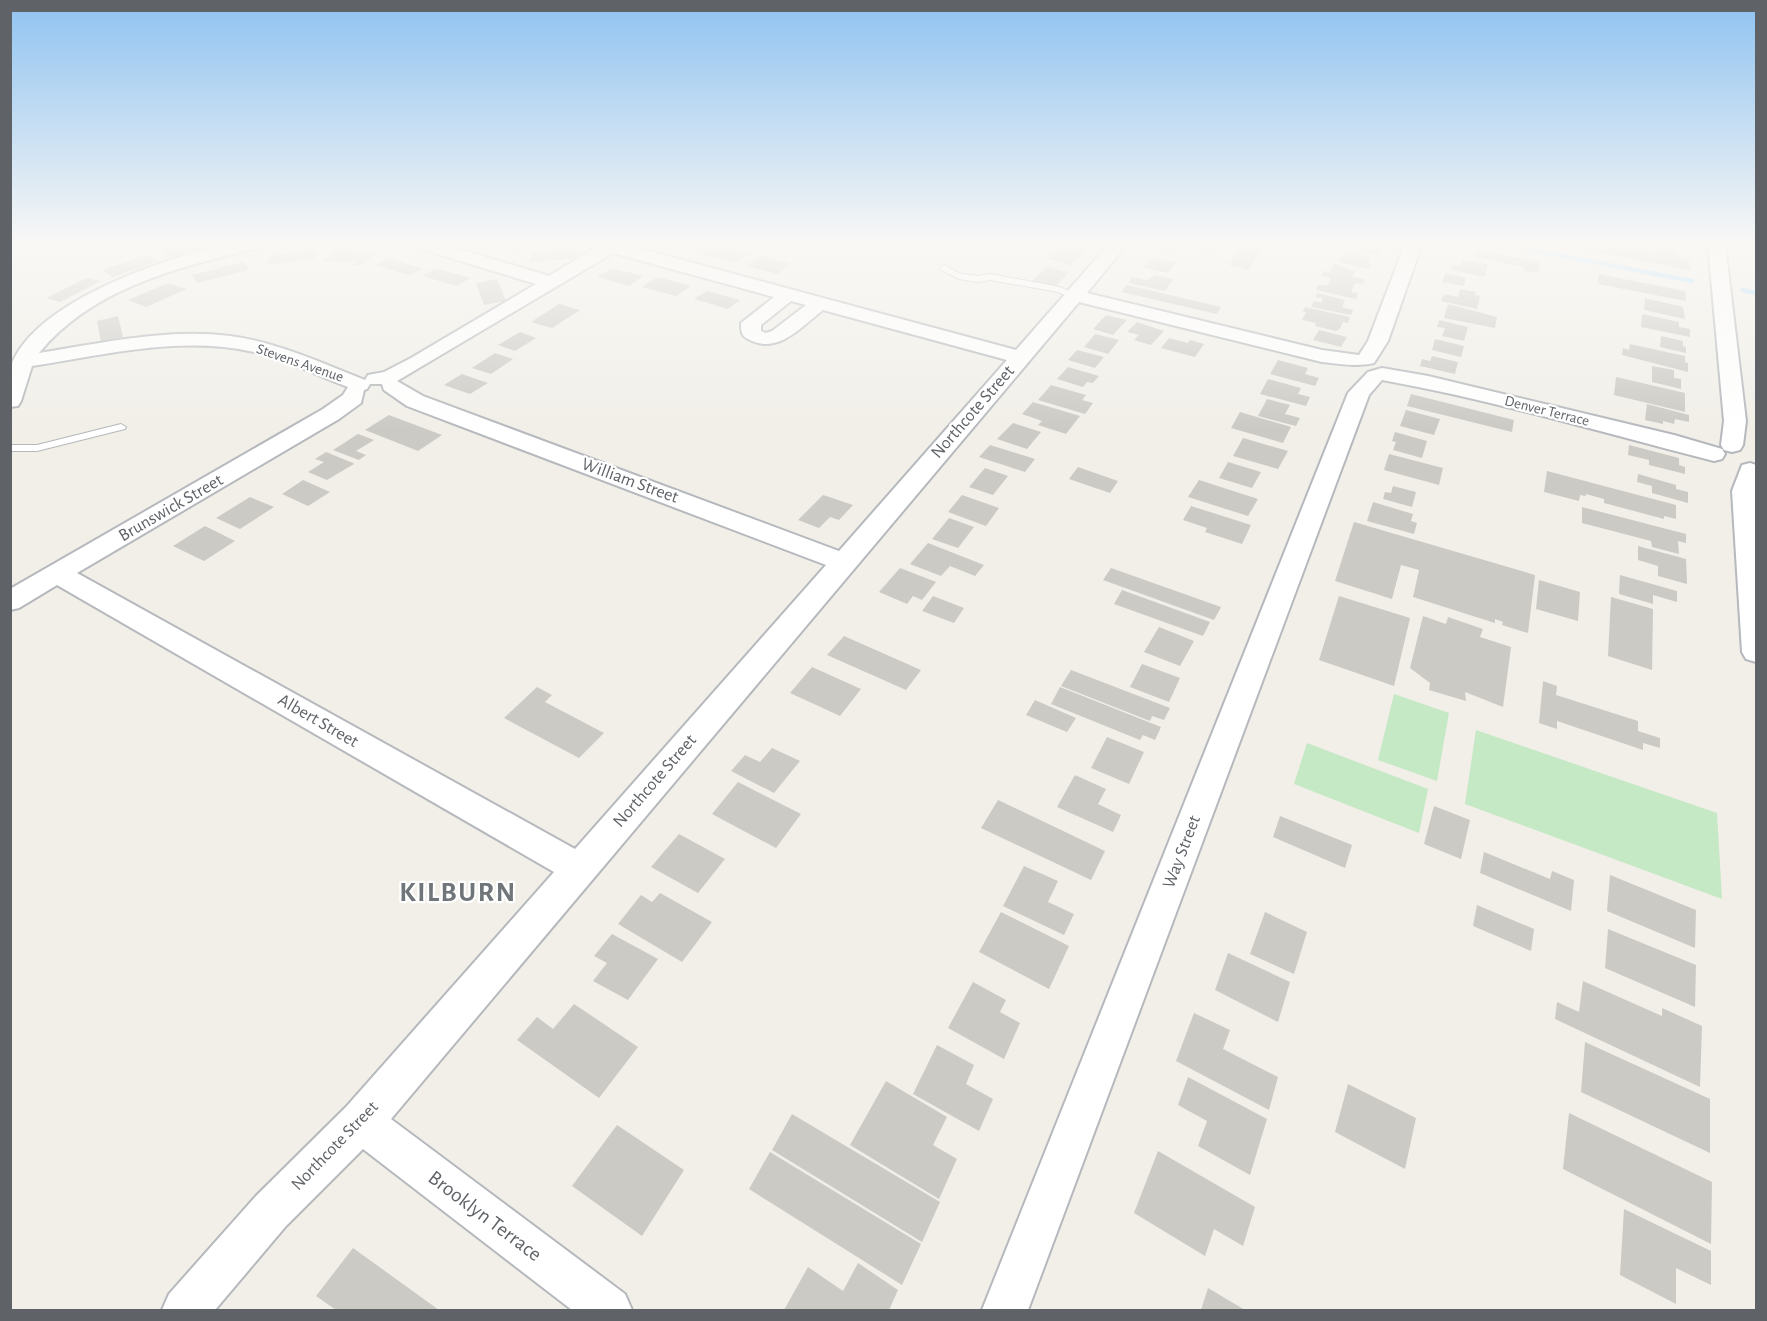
<svg xmlns="http://www.w3.org/2000/svg" width="1767" height="1321" font-family="'Alegreya Sans',sans-serif">
	<style>
		.green { fill: #c5e8c5 }
		.lines { fill: none; stroke-linecap: round; stroke-linejoin: round }
		.stream { stroke: #aadaff; stroke-width: 4.5 }
		.building { fill: #cccac5 }
		.lane-casing { stroke: #b5b8bc; stroke-width: 2 }
		.street-casing { stroke: #b5b8bc; stroke-width: 4 }
		.lane { fill: #fff; fill-rule: evenodd }
		.street { fill: #fff; fill-rule: evenodd }
		.labels { text-anchor: middle; dominant-baseline: central; stroke-width: 4.5; stroke-linejoin: round; paint-order: stroke }
		.far-street-label { font-size: 15px; fill: #5f6368; stroke: #fff }
		.street-label { font-size: 18px; fill: #5f6368; stroke: #fff }
		.near-street-label { font-size: 21px; fill: #5f6368; stroke: #fff }
		.near-district-label { font-size: 28px; font-weight: bold; letter-spacing: 1.5px; fill: #70757a; stroke: #fff }
	</style>
	<rect width="100%" height="100%" fill="#f1efe8"/>
	<!-- green -->
	<path class="green" d="M1394 694 1449 713 1437 781 1378 760Z
		M1476 730 1717 813 1722 899 1465 804Z
		M1307 743 1428 789 1419 833 1294 784Z"/>
	<g class="lines">
		<!-- stream -->
		<path class="stream" d="M1500 244 1692 281
			M1743 290 1756 293"/>
	</g>
	<!-- building -->
	<path class="building" d="M184 244H213V245L166 257 162 250Z
		M527 244 531 245 519 252 492 245Z
		M1160 244H1182L1175 253 1156 249Z
		M1200 244H1220L1214 253 1196 249Z
		M1361 244 1382 247 1380 250H1382L1380 255 1358 251Z
		M1569 244H1605L1674 257 1639 248 1640 244 1676 248V258L1689 260 1690 270 1569 247Z
		M715 245 748 254 734 263 700 254Z
		M1242 245 1262 250 1249 270 1229 265Z
		M1062 246 1084 251 1070 265 1048 259Z
		M317 249 316 258 267 265 268 256Z
		M577 249 576 258 530 262 532 253Z
		M337 250 366 252H377L363 265H352L356 261H324Z
		M1478 250 1540 262 1538 273 1523 270 1524 267 1476 257Z
		M1345 252 1370 258 1368 263 1372 264 1369 269 1339 262Z
		M147 255 158 261 113 277 102 270Z
		M760 256 791 264 778 274 746 266Z
		M389 258 423 269 409 275 375 265Z
		M1152 258 1176 263 1168 273 1142 267Z
		M1463 260 1488 264 1485 277 1451 270 1452 265 1461 266Z
		M244 262 249 270 197 283 192 275Z
		M1334 264 1355 271 1352 277 1365 279 1363 284 1355 283 1351 292 1358 293 1356 299 1316 290 1318 285H1328L1331 278 1321 276 1324 271 1330 272Z
		M1046 267 1069 272 1055 288 1031 282Z
		M436 268 471 278 456 286 422 276Z
		M612 268 643 276 629 286 597 277Z
		M1445 273 1466 278 1464 286 1442 282Z
		M1598 274 1685 291 1686 301 1598 284Z
		M1155 275 1173 279 1165 291 1128 283 1132 277 1147 280Z
		M658 277 691 286 676 296 642 287Z
		M87 278 101 281 60 302 46 298Z
		M497 279 506 301 484 305 476 283Z
		M168 283 187 289 146 307 128 300Z
		M1127 285 1221 307 1217 314 1121 292Z
		M1460 289 1476 292 1475 295 1480 296 1477 309 1441 301 1444 294 1458 297Z
		M707 291 740 300 728 309 694 299Z
		M1317 293 1345 300 1342 307 1353 310 1351 315 1311 307 1314 301 1321 303 1323 298 1315 297Z
		M1645 298 1683 307 1685 319 1644 310Z
		M559 304 580 310 552 328 531 322Z
		M1448 304 1497 317 1495 328 1444 318Z
		M1305 307 1327 312 1350 317 1348 323 1343 322 1340 329 1336 331 1315 326 1316 323 1302 320 1306 312H1303Z
		M1642 314 1679 322V327L1690 329V337L1641 327Z
		M1106 315 1127 320 1113 335 1093 329Z
		M118 316 123 337 101 342 97 321Z
		M1439 320 1468 327 1464 341 1442 336 1445 328 1437 327Z
		M1137 322 1164 331 1151 345 1134 340 1139 335 1127 332Z
		M1319 330 1347 337 1341 347 1313 340Z
		M520 332 536 338 515 351 498 345Z
		M1095 334 1119 340 1108 354 1084 347Z
		M1661 336 1683 341V346L1686 347V353L1660 347Z
		M1169 338 1188 343 1190 340 1204 344 1195 357 1161 348Z
		M1435 339 1464 346 1461 357 1432 350Z
		M1630 344 1685 356V362L1688 363V372L1622 355 1623 348 1629 350Z
		M1077 350 1104 357 1095 368 1068 360Z
		M495 353 513 359 491 374 472 368Z
		M1432 356 1458 362 1455 374 1420 366 1422 359 1430 361Z
		M1278 360 1308 368 1305 374 1319 378 1315 386 1270 374Z
		M1652 366 1674 370V378L1681 379V389L1652 382Z
		M1068 367 1099 376 1093 383 1087 382 1083 387 1057 379Z
		M462 374 488 383 470 394 444 385Z
		M1616 377 1685 393V412L1614 395Z
		M1268 379 1301 388 1298 394 1310 397 1306 406 1260 394Z
		M1051 385 1086 395 1082 400 1093 403 1085 414 1038 400Z
		M1411 394 1514 420 1512 432 1407 406Z
		M1267 399 1290 405 1285 414 1300 418 1296 426 1258 416Z
		M1033 402 1080 416 1066 434 1038 425 1042 421 1022 414Z
		M1647 404 1689 415V422L1675 419 1674 424 1663 421V424L1645 420Z
		M1406 410 1440 419 1434 435 1400 426Z
		M1240 412 1291 427 1283 443 1231 428Z
		M389 415 442 435 418 451 365 430Z
		M1013 423 1041 432 1027 449 997 439Z
		M1395 432 1427 441 1422 458 1393 450 1396 442 1392 441Z
		M358 434 374 440 356 451 366 455 359 460 333 450Z
		M1243 438 1288 451 1278 469 1233 456Z
		M990 445 1035 459 1025 472 979 457Z
		M1629 445 1679 458V465L1685 467V474L1649 465V460L1628 455Z
		M326 452 353 463 354 464 327 480 308 472 324 462 315 459Z
		M1389 454 1443 468 1439 485 1384 470Z
		M1228 462 1261 472 1252 488 1219 478Z
		M1078 467 1118 481 1110 493 1069 479Z
		M985 468 1008 476 993 495 969 487Z
		M1547 471 1676 505V519L1664 516V519L1604 503V499L1586 494V496L1580 495 1579 501 1544 492Z
		M1638 474 1676 485V489L1688 492V503L1652 493V486L1637 482Z
		M303 480 330 492 308 506 282 494Z
		M1199 480 1258 499 1248 516 1188 497Z
		M1393 486 1416 492 1412 507 1383 499 1385 492 1391 493Z
		M823 495 853 505 839 520 830 517 819 528 798 520Z
		M962 495 999 508 986 526 948 512Z
		M250 497 274 507 240 529 216 518Z
		M1373 502 1413 514 1411 521 1417 523 1414 534 1367 521Z
		M1191 506 1251 525 1242 544 1205 532 1207 528 1183 520Z
		M1582 507 1686 534V543L1678 541 1679 554 1652 547 1651 541 1582 523Z
		M949 518 974 527 958 548 932 539Z
		M1354 522 1535 575 1528 633 1502 625 1503 622 1495 619V623L1413 597 1419 570 1401 565 1392 599 1335 581Z
		M205 526 235 541 204 561 173 546Z
		M928 543 984 565 975 576 950 566 941 576 910 564Z
		M1638 546 1686 559 1687 584 1658 576V566L1638 560Z
		M900 568 936 582 922 600 913 596 907 604 879 592Z
		M1111 568 1221 607 1214 620 1103 580Z
		M1620 575 1677 591V602L1653 595V604L1619 594Z
		M1539 580 1580 592 1578 621 1536 609Z
		M1122 590 1210 622 1203 636 1114 604Z
		M933 596 964 608 954 623 922 611Z
		M1339 596 1410 618 1394 686 1319 660Z
		M1611 597 1653 609 1652 670 1608 656Z
		M1423 616 1446 624 1448 617 1483 629 1480 637 1511 647 1503 707 1465 692 1466 701 1429 690 1430 683 1410 668Z
		M1159 627 1194 641 1180 666 1144 652Z
		M844 636 921 670 906 690 827 655Z
		M1142 664 1180 678 1169 702 1130 687Z
		M812 667 861 689 840 716 790 693Z
		M1071 670 1170 708 1164 720 1152 716 1150 721 1061 686Z
		M1543 681 1557 686 1556 695 1638 721V731L1660 738V748L1643 743V750L1557 721V729L1539 723Z
		M537 687 552 695 545 702 604 733 579 758 504 718Z
		M1060 687 1161 727 1155 740 1143 735 1140 740 1051 704Z
		M1035 700 1076 718 1067 732 1026 715Z
		M1107 737 1144 752 1129 784 1091 768Z
		M772 748 800 761 774 793 731 771 745 755 760 762Z
		M1075 775 1106 789 1098 804 1121 815 1113 832 1057 807Z
		M738 782 801 814 776 848 712 814Z
		M998 800 1105 851 1091 880 981 828Z
		M1434 806 1470 820 1461 859 1424 844Z
		M1280 816 1352 845 1345 868 1273 837Z
		M679 834 725 859 698 893 651 867Z
		M1484 852 1550 879 1552 871 1574 880 1571 911 1480 873Z
		M1024 866 1058 881 1048 902 1074 914 1064 935 1003 906Z
		M1610 875 1696 910 1695 948 1607 911Z
		M660 893 712 922 682 962 618 924 641 895 652 902Z
		M1477 905 1534 929 1531 951 1473 926Z
		M1001 912 1069 946 1049 989 979 952Z
		M1265 912 1307 932 1294 974 1250 954Z
		M1608 929 1696 965 1695 1007 1605 968Z
		M612 934 658 959 628 1000 593 981 607 963 594 956Z
		M1228 953 1290 982 1278 1022 1215 990Z
		M1583 981 1662 1016V1008L1702 1026 1700 1087 1555 1019 1557 1002 1579 1012Z
		M973 982 1006 1000 1000 1012 1020 1023 1004 1059 948 1028Z
		M574 1004 638 1047 599 1098 517 1040 537 1017 553 1029Z
		M1194 1013 1230 1030 1223 1049 1278 1077 1269 1110 1176 1061Z
		M1585 1042 1710 1099V1153L1581 1092Z
		M937 1045 974 1065 966 1084 993 1099 979 1131 913 1094Z
		M1188 1077 1267 1119 1250 1175 1198 1146 1207 1121 1178 1105Z
		M886 1081 947 1117 933 1145 957 1159 939 1199 850 1145Z
		M1348 1084 1416 1118 1405 1169 1335 1132Z
		M1569 1113 1712 1182 1711 1244 1563 1169Z
		M792 1114 940 1202 922 1242 772 1150Z
		M617 1125 684 1170 642 1236 572 1186Z
		M1158 1151 1255 1207 1243 1246 1214 1229 1205 1256 1134 1213Z
		M770 1152 921 1244 902 1285 749 1189Z
		M1624 1209 1711 1251V1285L1676 1268V1304L1620 1275Z
		M353 1248 439 1310H336L316 1296Z
		M858 1263 898 1290 889 1310H784L808 1267 843 1291Z
		M1208 1288 1245 1310H1201Z"/>
	<g class="lines">
		<defs>
			<path id="lane" d="M944 265 961 274 978 276 990 274 1060 287 1079 296 1075 299 1058 292 990 280 978 282 959 279 941 270 940 268Z
				M121 424 126 427 125 429 37 451H10V445H37Z"/>
			<path id="street" d="M226 244H260L258 248C180 267 93 287 39 353 102 343 167 328 230 336 277 342 321 363 365 380L368 375 384 372 411 358 536 284 418 248 416 244H443L549 276 602 244H623L1016 350 1109 244H1127L1087 293 1322 350 1359 355 1368 341 1405 244H1422L1388 341 1374 363C1357 367 1340 364 1322 362L1079 302 391 1119 625 1294 632 1310H572L363 1149 286 1226 215 1310H162L169 1294 256 1196 346 1107 554 872 57 585 19 608 10 610V589L323 409 343 395 348 387C317 375 286 360 254 352 181 335 104 355 32 366L21 401 18 406 10 407C10 395 7 377 11 366 35 301 164 259 226 244ZM613 253 774 297 741 323C741 334 742 337 752 341 780 353 802 326 823 310L1007 360 839 551 423 396 397 381ZM791 301 806 305 772 331 766 333 761 331V325ZM370 384H382L384 390 407 406 826 565 575 849 77 573 339 419 361 403 364 390 367 389Z
				M1708 244H1725L1746 421 1743 445 1740 450 1732 452 1724 450 1721 445 1724 421Z
				M1382 368 1428 376 1674 435 1722 449 1725 454 1722 459 1714 461C1604 433 1494 400 1382 380L1369 395 1028 1310H982L1348 393 1368 372Z
				M1750 463 1756 465V662L1746 659 1742 652 1732 491 1742 465Z"/>
		</defs>
		<!-- lane casing -->
		<use href="#lane" class="lane-casing"/>
		<!-- street casing -->
		<use href="#street" class="street-casing"/>
		<!-- lane -->
		<use href="#lane" class="lane"/>
		<!-- street -->
		<use href="#street" class="street"/>
	</g>
	<!-- sky -->
	<linearGradient id="sky" x2="0" y2="1"><stop stop-color="#8fc3f1"/><stop offset="0.57" stop-color="#f9f8f5"/><stop offset="1" stop-color="#f9f8f5" stop-opacity="0"/></linearGradient>
	<rect width="1767" height="429" fill="url(#sky)"/>
	<g class="labels">
		<!-- far-street labels -->
		<g class="far-street-label">
			<text transform="translate(300 363) rotate(19)">Stevens Avenue</text>
			<text transform="translate(1547 411) rotate(14)">Denver Terrace</text>
		</g>
		<!-- street labels -->
		<g class="street-label">
			<text transform="translate(973 412) rotate(-49)">Northcote Street</text>
			<text transform="translate(630 481) rotate(20)">William Street</text>
			<text transform="translate(171 508) rotate(-30)">Brunswick Street</text>
			<text transform="translate(318 721) rotate(30)">Albert Street</text>
			<text transform="translate(655 781) rotate(-49)">Northcote Street</text>
			<text transform="translate(1182 852) rotate(-69)">Way Street</text>
			<text transform="translate(335 1146) rotate(-46)">Northcote Street</text>
		</g>
		<!-- near-street labels -->
		<g class="near-street-label">
			<text transform="translate(485 1216) rotate(37)">Brooklyn Terrace</text>
		</g>
		<!-- near-district labels -->
		<g class="near-district-label">
			<text x="458" y="893">KILBURN</text>
		</g>
	</g>
	<!-- border -->
	<rect width="1767" height="1321" fill="none" stroke="#5f6368" stroke-width="24"/>
</svg>
